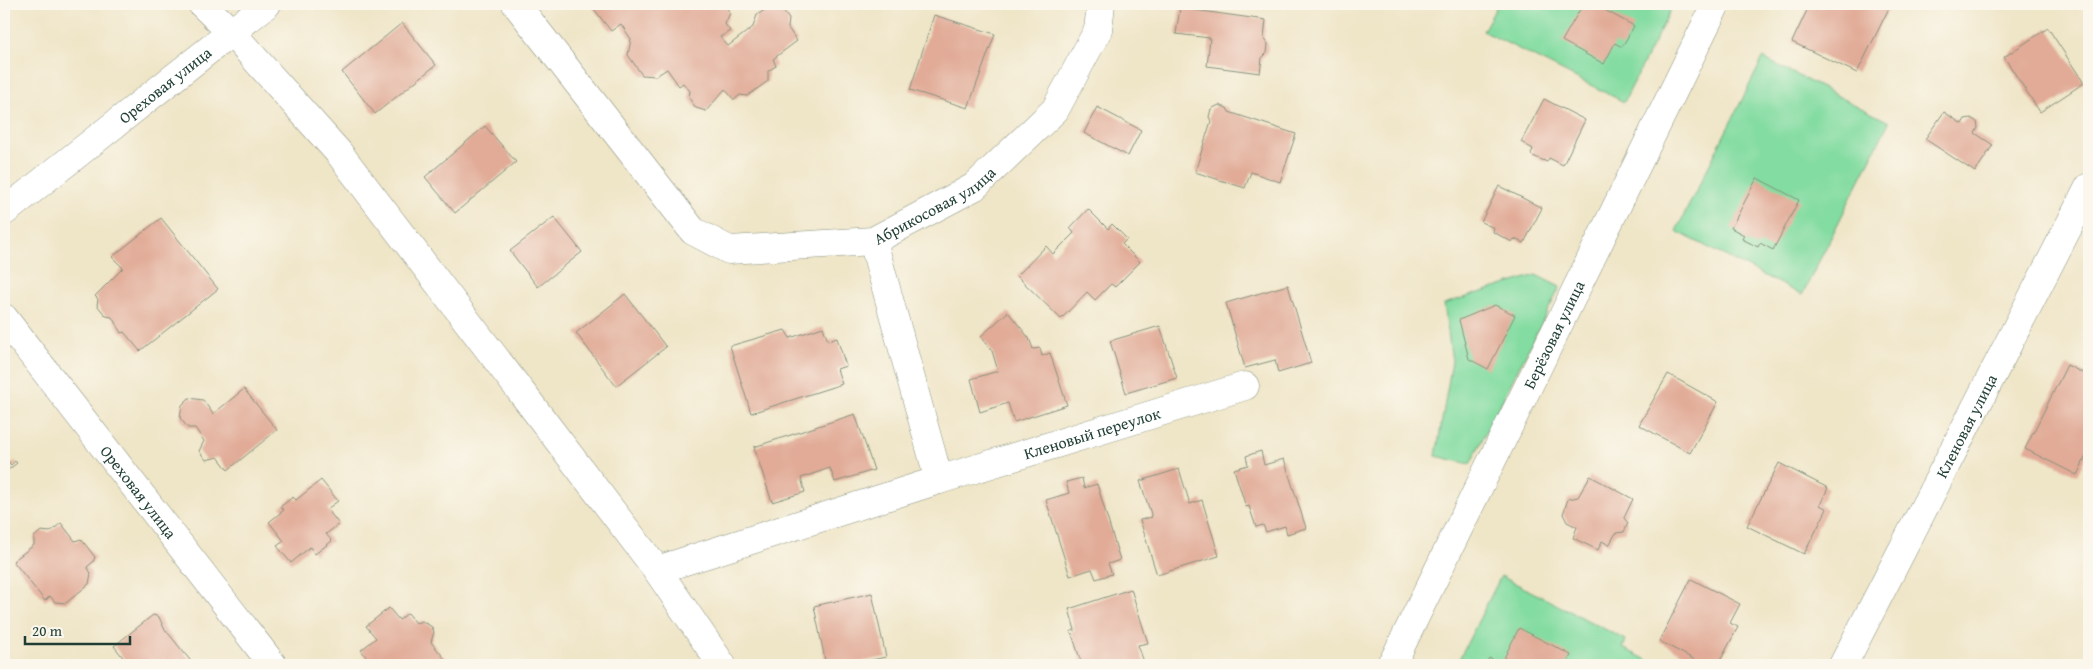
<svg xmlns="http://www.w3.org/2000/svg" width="2093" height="669" font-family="'Gentium Book Plus',serif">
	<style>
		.green { fill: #83dca1; stroke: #518c6a }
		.building { fill: #e1ab97 }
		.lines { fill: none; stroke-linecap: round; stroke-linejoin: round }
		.minor-casing { stroke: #87917e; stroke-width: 29 }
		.tertiary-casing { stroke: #87917e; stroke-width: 29 }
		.minor { stroke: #fff; stroke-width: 28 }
		.tertiary { stroke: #fff; stroke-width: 28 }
		.labels { text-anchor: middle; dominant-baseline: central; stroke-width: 4; stroke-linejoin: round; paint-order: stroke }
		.street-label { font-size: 16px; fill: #1f3d34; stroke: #fbf7ec }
	</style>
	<rect width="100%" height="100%" fill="#fbf7ec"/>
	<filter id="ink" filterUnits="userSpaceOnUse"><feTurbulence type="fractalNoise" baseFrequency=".02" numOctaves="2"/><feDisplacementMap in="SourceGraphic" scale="10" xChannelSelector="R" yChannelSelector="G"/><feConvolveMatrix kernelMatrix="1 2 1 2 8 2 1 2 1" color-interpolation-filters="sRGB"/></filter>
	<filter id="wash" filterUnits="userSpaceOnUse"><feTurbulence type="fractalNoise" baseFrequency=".0096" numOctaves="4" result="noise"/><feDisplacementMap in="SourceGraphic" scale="20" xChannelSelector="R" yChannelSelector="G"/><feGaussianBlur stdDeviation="1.12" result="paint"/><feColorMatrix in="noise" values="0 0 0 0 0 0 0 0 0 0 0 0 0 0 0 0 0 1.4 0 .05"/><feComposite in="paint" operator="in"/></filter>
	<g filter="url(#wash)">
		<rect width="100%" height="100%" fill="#efe5c7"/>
		<!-- green -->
		<path class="green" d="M1498 4H1660L1671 9 1624 102 1483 31Z
			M1763 58 1889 122 1802 295 1676 231Z
			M1536 275 1560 287 1470 464 1436 456 1452 361 1444 304Z
			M1501 576 1626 640 1623 648 1657 665H1456Z"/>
		<g id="blocks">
			<!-- building -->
			<path class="building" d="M590 4H724L730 13 725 24 730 31 720 37 728 46 753 27 757 15 769 7H780L789 19 788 28 797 41 773 59 776 66 768 71V81L747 96 740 95 734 100 725 89 706 111 696 108 689 98 690 91 683 83 679 86 667 69 656 76 642 75 628 55 631 39 621 24 611 31Z
				M1583 4H1594L1634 26 1622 47 1615 43 1604 64 1562 41Z
				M1810 4H1891L1857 73 1792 42Z
				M1180 8 1266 20 1264 38 1268 44 1267 53 1262 58 1260 73 1207 66 1210 38 1176 34Z
				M934 15 995 34 968 108 910 90Z
				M402 23 436 65 375 114 342 72Z
				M2048 28 2084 83 2040 112 2004 57Z
				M1544 99 1585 120 1563 165 1549 158 1547 162 1533 156 1531 154 1533 149 1521 142Z
				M1219 105 1227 108 1229 112 1296 134 1280 182 1251 172 1245 188 1195 172 1211 121 1209 117 1211 109Z
				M1097 107 1141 130 1128 156 1084 133Z
				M1944 112 1962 124 1965 119 1971 118 1977 122 1978 128 1975 133 1993 145 1975 172 1925 139Z
				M485 126 516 162 455 213 425 177Z
				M1757 178 1799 200 1773 250 1760 243 1758 247 1742 239 1744 235 1731 228Z
				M1499 186 1542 208 1524 243 1514 239 1512 242 1493 232 1494 228 1481 222Z
				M1088 209 1108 229 1112 224 1127 239 1122 244 1140 262 1115 287 1111 284 1095 300 1087 292 1061 319 1017 276 1046 246 1053 254 1074 233 1070 228Z
				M554 217 582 252 538 287 510 251Z
				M161 218 218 289 140 351 124 332 121 333 112 317 106 316 97 305 98 299 95 296 123 268 112 257Z
				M1288 285 1311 363 1278 373 1275 360 1245 368 1226 303Z
				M625 294 666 347 616 386 576 333Z
				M1495 305 1515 315 1488 369 1469 359 1459 320Z
				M1008 312 1029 338 1033 349 1040 348 1042 356 1050 353 1067 405 1014 422 1008 403 980 412 971 379 998 371 992 351 981 336Z
				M1160 326 1177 378 1126 393 1110 341Z
				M823 327 828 341 837 338 846 366 837 369 842 384 751 413 730 346 785 330 790 338Z
				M2067 365 2089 376V450L2077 475 2025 449Z
				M1668 374 1718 402 1690 453 1639 425Z
				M244 389 277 430 228 470 218 457 206 460 199 451 204 441 195 428H188L180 418 182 405 189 398 203 400 213 414Z
				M855 414 874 470 835 482 830 468 801 478 805 492 772 502 754 447Z
				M1261 451 1264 465 1284 459 1306 528 1287 534 1285 526 1266 532 1263 525 1256 527 1249 506 1246 507 1234 469 1248 465 1246 456Z
				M4 456 11 465 15 461 17 463 4 473Z
				M1779 463 1828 488 1820 505 1827 509 1804 554 1747 526Z
				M1179 469 1190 504 1202 500 1219 556 1157 575 1140 520 1152 517 1140 481Z
				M1590 476 1633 499 1624 518 1628 523 1624 532 1616 533 1609 545 1602 541 1598 550 1573 538 1577 527 1567 522 1563 514 1568 499 1578 497Z
				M1082 478 1084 488 1097 484 1120 560 1108 564 1112 574 1096 579 1092 569 1070 576 1046 500 1069 493 1066 482Z
				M321 480 338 501 327 509 339 524 326 534 332 541 315 554 310 547 291 563 277 546 284 541 269 522 284 510 280 507 293 497 296 500Z
				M61 523 75 541 81 539 95 557 93 562 87 567 91 573 89 584 66 603 55 602 50 596 45 601 13 561 34 545V537L41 531 50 532Z
				M1691 579 1740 604 1730 623 1738 627 1718 665H1705L1659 641Z
				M1131 589 1148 643 1138 645 1145 665H1082L1071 631 1075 630 1069 609Z
				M872 593 886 657 847 665H826L814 606Z
				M389 608 399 620 408 613 416 623 422 621 432 627 434 632 431 642 450 665H372L361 650 376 638 366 626Z
				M153 615 159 617 164 628 194 665H129L114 646Z
				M1519 628 1571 655 1566 665H1485L1489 658 1501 664Z"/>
		</g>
	</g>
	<g filter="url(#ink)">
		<use href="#blocks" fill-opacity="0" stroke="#87917e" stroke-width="1"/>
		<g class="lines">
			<defs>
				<g id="minor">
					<path id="s1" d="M516 4 693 231 729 250 873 241 974 187 1055 110 1098 30 1101 4"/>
					<path id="s2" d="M4 212 267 4"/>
					<path id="s3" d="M4 318 273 665"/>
					<path id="s4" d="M939 480 1245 386"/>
					<path d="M657 570 939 480 873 241"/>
					<path id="s5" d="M1390 665 1394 660 1716 4"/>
					<path id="s6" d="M1843 665 2089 187"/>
				</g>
				<path id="tertiary" d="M202 4 231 32 339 153 657 570 722 665"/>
			</defs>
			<!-- minor casing -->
			<use href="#minor" class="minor-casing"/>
			<!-- tertiary casing -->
			<use href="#tertiary" class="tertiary-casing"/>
			<!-- minor -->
			<use href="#minor" class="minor"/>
			<!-- tertiary -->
			<use href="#tertiary" class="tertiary"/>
		</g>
	</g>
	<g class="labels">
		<!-- street labels -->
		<g class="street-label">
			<text stroke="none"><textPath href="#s2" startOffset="205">Ореховая улица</textPath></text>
			<text stroke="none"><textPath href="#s1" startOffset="544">Абрикосовая улица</textPath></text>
			<text stroke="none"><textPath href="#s5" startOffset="369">Берёзовая улица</textPath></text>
			<text stroke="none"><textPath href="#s6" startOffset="269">Кленовая улица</textPath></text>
			<text stroke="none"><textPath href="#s4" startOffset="160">Кленовый переулок</textPath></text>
			<text stroke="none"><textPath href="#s3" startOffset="220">Ореховая улица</textPath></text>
		</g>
	</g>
	<!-- margin -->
	<rect width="2093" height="669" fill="none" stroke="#fbf7ec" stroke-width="20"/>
	<!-- scale -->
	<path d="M25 636v8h105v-8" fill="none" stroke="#1f3d34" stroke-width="2.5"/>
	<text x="32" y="636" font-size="15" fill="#1f3d34" stroke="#fbf7ec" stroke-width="4" paint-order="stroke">20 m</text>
</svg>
